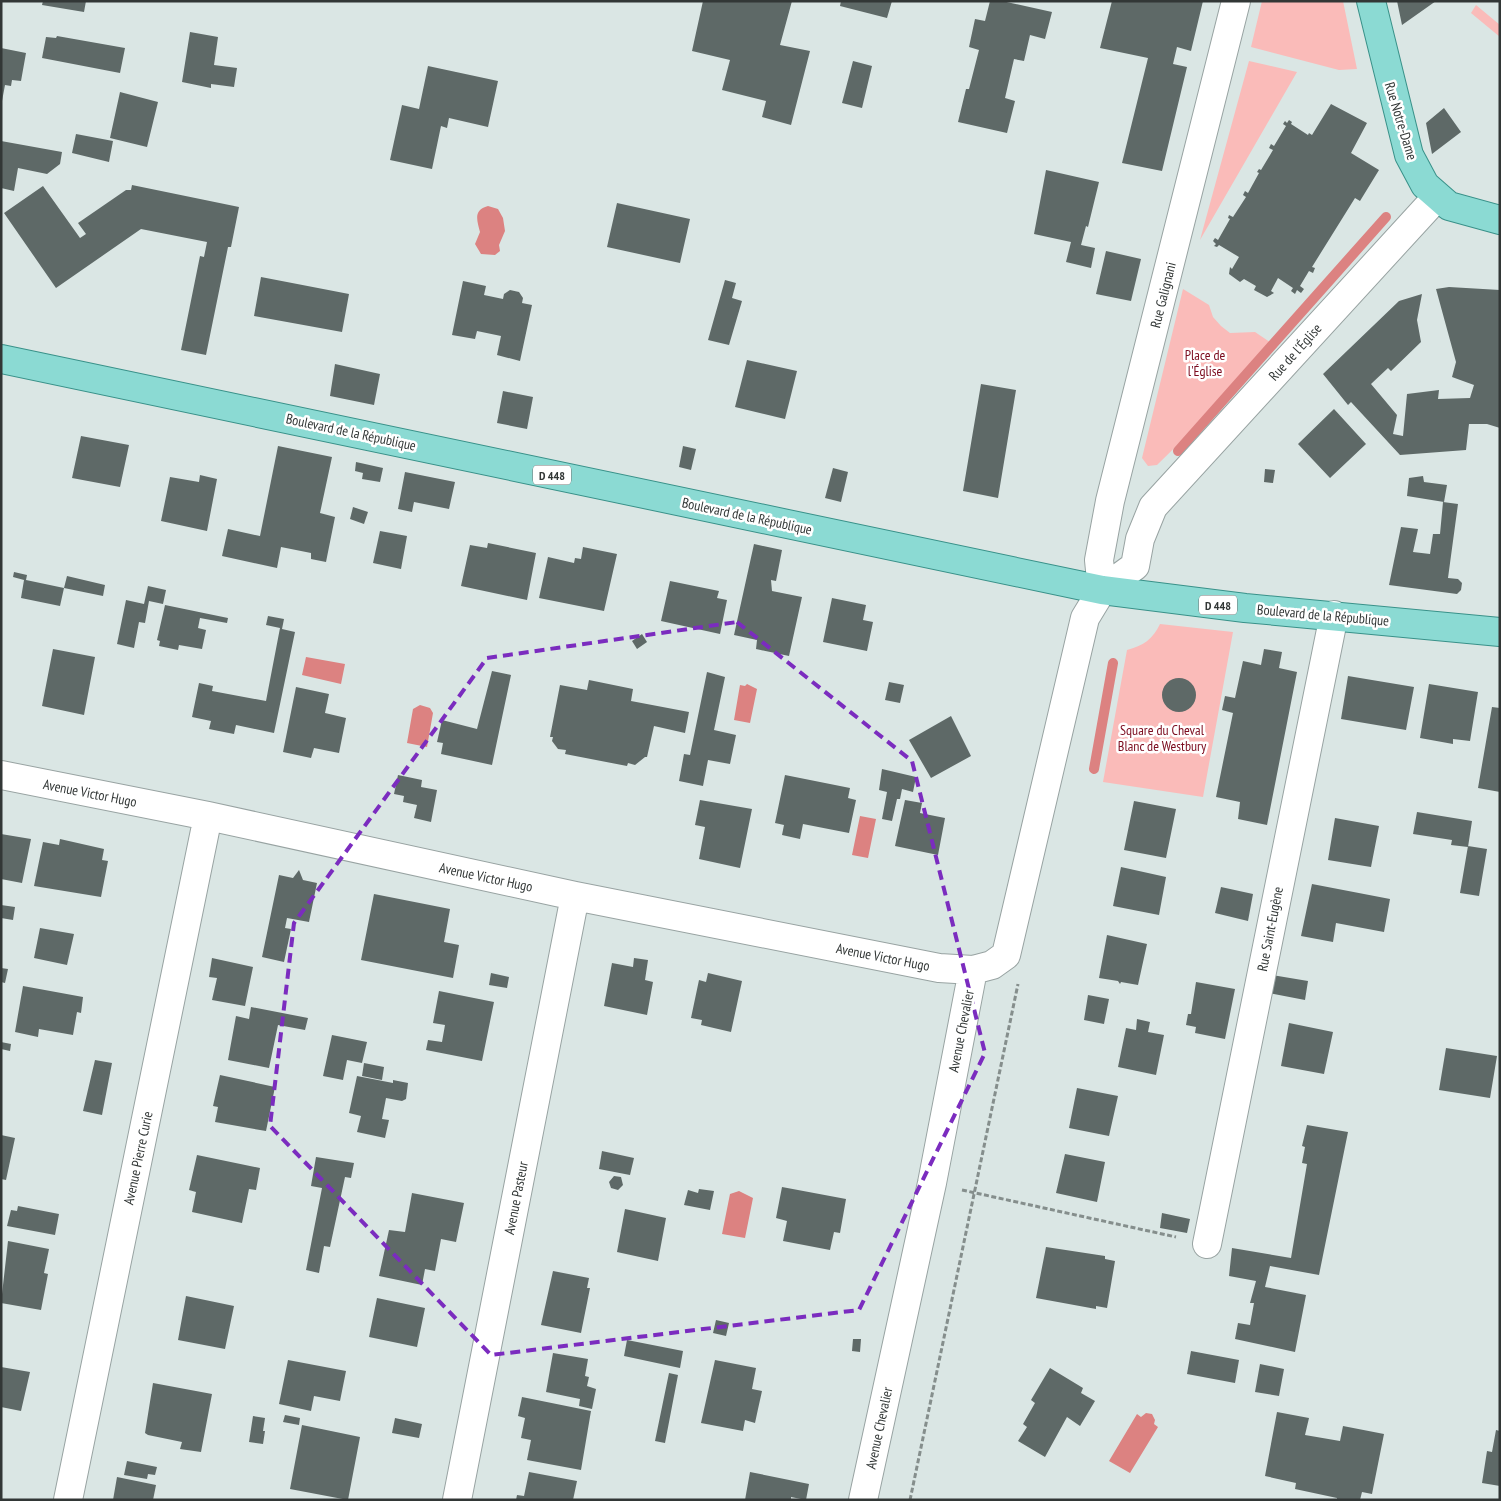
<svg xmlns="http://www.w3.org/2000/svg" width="1501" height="1501" font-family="'PT Sans Narrow',sans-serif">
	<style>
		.green { fill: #fabbb9 }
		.water { fill: #dc8281 }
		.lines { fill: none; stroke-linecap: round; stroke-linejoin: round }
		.stream { stroke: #dc8281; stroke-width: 10 }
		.building { fill: #5e6967 }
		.minor-casing { stroke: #98a3a2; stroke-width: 30 }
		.major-casing { stroke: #399189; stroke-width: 30 }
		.path { stroke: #858e8c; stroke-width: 3; stroke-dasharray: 5 2.5; stroke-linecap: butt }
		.minor { stroke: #fff; stroke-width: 28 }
		.major { stroke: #8bdad3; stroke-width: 28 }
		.marked { fill: none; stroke: #7b2cbf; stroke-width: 4; stroke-dasharray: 10 6; stroke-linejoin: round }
		.labels { text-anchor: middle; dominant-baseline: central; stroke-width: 5; stroke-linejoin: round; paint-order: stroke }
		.shield { fill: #fff; stroke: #707372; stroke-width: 1 }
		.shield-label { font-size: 12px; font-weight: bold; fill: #323736 }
		.street-label { font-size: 14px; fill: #323736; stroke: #fff }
		.park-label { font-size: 14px; fill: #7b0b1e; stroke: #fff }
	</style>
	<rect width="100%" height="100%" fill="#dae6e4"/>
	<!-- green -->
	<path class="green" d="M1262 1H1343L1357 69 1339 70 1251 47Z
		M1476 5 1500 25V37L1471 13Z
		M1249 61 1297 72 1200 240Z
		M1183 289 1209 305 1213 317 1221 326 1230 333 1255 332 1277 347 1157 465 1148 466 1142 458Z
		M1160 624 1233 632 1203 797 1103 782 1127 650C1143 646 1153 639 1160 624Z"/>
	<!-- water -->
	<path class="water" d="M488 206 498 209 503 218 505 231 499 245 500 251 495 255 481 254 475 244 480 232C477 220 473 210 488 206Z
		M306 657 345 664 341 684 302 675Z
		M747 684 757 689 750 723 734 720 740 685 745 686Z
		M420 705 430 708 433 713 427 747 407 743 413 709Z
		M860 816 876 819 868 858 852 855Z
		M739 1191 753 1198 745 1238 722 1234 730 1194Z
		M1146 1413 1152 1414 1155 1420 1154 1424 1158 1427 1130 1473 1109 1461 1137 1414 1141 1417Z"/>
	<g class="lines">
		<!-- stream -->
		<path class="stream" d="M1178 451 1386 217
			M1094 769 1113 663"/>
	</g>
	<!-- building -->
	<path class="building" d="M43 1H86L84 12 42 5Z
		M703 1H792L780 45 810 51 791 125 762 117 766 101 722 90 730 60 692 51Z
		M841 1H892L887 18 840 6Z
		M990 1H1002L1052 12 1045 39 1030 35 1024 61 1014 59 1005 98 1015 101 1007 133 958 122 966 89H969L979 50 969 47 975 19 985 21Z
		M1112 1H1203L1191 51 1177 47 1173 64 1187 67 1162 171 1122 163 1148 58 1100 48Z
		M1397 1H1436L1402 25Z
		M190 32 218 37 214 65 237 68 234 87 211 84V88L182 82Z
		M57 36 125 48 120 73 42 58 46 37 56 38Z
		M1 48 26 53 21 81 12 80 11 86 5 85 2 101Z
		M853 61 872 66 862 108 842 103Z
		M428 66 498 81 488 127 449 118 447 128 441 126 432 169 390 160 402 105 419 109Z
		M120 92 158 102 147 147 110 138Z
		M1331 104 1367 123 1351 153 1379 170 1360 201 1355 198 1312 267 1315 268 1313 273 1309 271 1300 286 1304 289 1301 293 1297 290 1295 294 1291 291 1293 288 1278 278 1271 291 1274 293 1267 297 1254 290 1256 286 1244 279 1240 282 1229 274 1230 267 1232 269 1239 257 1219 245 1217 247 1214 246 1216 244 1213 241 1215 238 1218 240 1230 219 1228 218 1229 215 1233 217 1246 197 1243 195 1245 191 1248 193 1259 173 1257 172 1259 169 1261 170 1273 150 1269 148 1271 144 1274 146 1286 126 1283 124 1285 121 1287 123 1289 120 1292 122 1291 124 1308 135 1309 133 1312 135Z
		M1444 108 1461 132 1432 154 1426 123Z
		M76 134 113 141 109 162 72 153Z
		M1 141 62 152 60 164 47 174 18 168 14 191 1 188Z
		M1046 170 1099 182 1088 227 1086 226 1081 245 1095 248 1091 268 1066 262 1071 242 1034 234Z
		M132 185 239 207 231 247H228L206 355 181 350 200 256 204 257 207 242 141 229 56 288 4 213 43 186 80 238 86 234 78 223 126 190H131Z
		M617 203 690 219 680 263 607 247Z
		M1106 251 1141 259 1131 301 1096 294Z
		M261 277 349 294 342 332 254 316Z
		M725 280 736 283 732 298 742 301 729 345 708 340Z
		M463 281 486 286 484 295 503 299 504 294 510 290 519 292 523 298 522 303 532 305 520 361 497 355 501 336 477 331 475 339 452 335Z
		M1449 287 1500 290V428L1487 424H1469L1466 450 1400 455 1351 402 1348 405 1323 374 1399 301 1422 294 1417 320 1421 342 1391 371 1388 368 1371 384 1397 415 1393 434 1403 436 1407 394 1439 390 1438 399 1470 398 1474 385 1452 377 1456 362 1436 289Z
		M747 360 797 371 785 419 735 407Z
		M335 364 380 374 374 405 330 396Z
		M981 384 1016 390 998 498 963 491Z
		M503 391 533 397 527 429 497 423Z
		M1334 409 1366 444 1330 478 1298 444Z
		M81 436 129 445 120 487 72 478Z
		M278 446 332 457 320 513 335 517 326 562 311 559V553L281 547 277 568 222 556 228 529 260 536Z
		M683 446 696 449 691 470 679 467Z
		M356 462 383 468 380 482 362 479 363 473 355 471Z
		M833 468 848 472 841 502 825 498Z
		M1265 469 1275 470 1273 483 1264 482Z
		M405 472 455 482 449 509 414 502 412 512 398 509Z
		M200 475 217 479 207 531 161 521 170 477 199 482Z
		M1423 476 1424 482 1447 485 1444 502 1407 496 1409 478Z
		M1443 502 1458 504 1448 578 1458 579 1462 583 1461 590 1457 594 1389 585 1401 527 1418 529 1413 552 1430 554 1433 534H1440Z
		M353 507 368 512 364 524 350 519Z
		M380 531 407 536 401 569 373 563Z
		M488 543 536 553 527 600 461 586 470 545 487 548Z
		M754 544 782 550 776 581 771 580 772 591 802 597 789 656 756 649 757 640 734 635Z
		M583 547 617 554 604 611 539 598 548 557 574 563 575 558 581 559Z
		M14 572 27 575 26 580 64 588 67 576 105 585 103 596 64 588 60 606 21 598 24 580 13 577Z
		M670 581 719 591 717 598 727 600 720 634 661 621Z
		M148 586 166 590 163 604 149 601 145 623 139 622 134 648 117 644 126 600 144 604Z
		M832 598 866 605 863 620 873 622 867 651 823 642Z
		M165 605 228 618 227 623 200 618 198 628 206 630 202 649 179 645 178 650 159 646 160 641 157 640Z
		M268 616 284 619 282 629 295 632 274 733 236 725 234 734 209 729 211 721 192 717 199 683 213 686 212 691 266 701 280 628 266 625Z
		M642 634 647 642 637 649 632 641Z
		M53 649 95 657 84 715 42 706Z
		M1264 649 1282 652 1279 668 1297 672 1267 825 1238 819 1240 802 1216 797 1233 713 1222 710 1225 696 1235 698 1243 661 1261 665Z
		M492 671 511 675 492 765 441 754 443 743 437 742 442 720 477 729Z
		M707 672 725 677 714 730 736 735 730 764 708 760 703 786 679 781 684 754 690 755Z
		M1348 676 1414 687 1406 730 1341 719Z
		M1162 695a17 17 0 1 1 34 0a17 17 0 1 1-34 0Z
		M589 680 633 689 631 701 689 712 685 733 654 726 647 757H645L635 765 628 763 627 766 565 754 566 750 558 749 552 741 553 737H550L560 685 587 690Z
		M889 682 904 685 900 703 885 700Z
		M1429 684 1478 692 1470 741 1453 739V744L1420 738Z
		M296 687 329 694 325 713 346 718 339 753 314 748 311 758 283 752Z
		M1492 707 1500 708V792L1478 788Z
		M951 716 971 756 931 778 909 740Z
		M882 769 916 777 913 792 902 789 900 799H897L892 821 882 819 887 792 879 790Z
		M398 775 422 780 421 787 437 790 431 822 414 818 417 805 403 802 404 796 394 794Z
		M785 775 850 788 848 798 856 800 849 833 803 824 800 839 782 835 784 825 775 823Z
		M700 800 752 809 740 868 699 859 705 827 695 825Z
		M905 800 922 803 920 813 945 818 938 855 895 846Z
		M1134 801 1176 809 1166 858 1124 850Z
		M1417 812 1472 821 1468 847 1451 845 1452 840 1413 834Z
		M1335 818 1379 826 1371 867 1328 860Z
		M1 834 31 839 22 883 1 879Z
		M60 839 104 849 102 860 108 861 101 897 34 886 43 842 59 845Z
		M1468 846 1487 849 1479 896 1460 893Z
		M1121 867 1166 877 1159 915 1113 906Z
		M299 870 303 880 317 883 309 922 287 918 285 928 291 929 284 962 262 957 279 875 293 878Z
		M1312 884 1390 899 1384 932 1336 923 1333 942 1301 936Z
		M1221 887 1253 894 1248 921 1215 913Z
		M374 894 450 909 444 942 459 945 453 978 361 960Z
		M1 905 15 907 13 920 1 918Z
		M40 928 74 934 67 965 34 958Z
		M1107 935 1147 944 1138 985 1121 982 1120 984 1118 981 1099 978Z
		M212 958 253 967 245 1006 212 1000 217 978 209 977Z
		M634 958 648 960 645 980 653 982 647 1015 604 1006 612 963 633 967Z
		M1 968 8 969 5 983 1 982Z
		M491 973 509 977 507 988 489 985Z
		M708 973 742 981 731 1032 701 1025 702 1020 691 1018 699 980 706 982Z
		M1272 975 1308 981 1305 1000 1269 993Z
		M1196 982 1235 989 1225 1039 1195 1033 1196 1027 1186 1025 1188 1014H1191Z
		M23 986 83 997 81 1013 77 1012 73 1035 39 1029 38 1037 15 1032Z
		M439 991 494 1002 482 1061 426 1050 428 1040 442 1042 445 1025 433 1023Z
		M1088 995 1109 999 1104 1024 1084 1020Z
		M251 1007 308 1018 305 1030 278 1025 269 1068 228 1060 236 1016 249 1019Z
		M1137 1019 1150 1022 1148 1032 1164 1035 1156 1075 1118 1067 1126 1028 1136 1030Z
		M1289 1023 1333 1032 1324 1074 1281 1066Z
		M332 1035 367 1042 362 1063 347 1060 343 1080 323 1076Z
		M1 1042 11 1044 10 1051 1 1049Z
		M1446 1048 1497 1056 1490 1098 1439 1090Z
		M95 1060 112 1063 102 1115 83 1111Z
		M364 1063 384 1067 382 1080 362 1076Z
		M220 1075 275 1087 266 1131 215 1122 218 1107 213 1106Z
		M357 1076 393 1083V1080L408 1083 406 1099 402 1101 386 1098 382 1119 389 1120 385 1138 357 1132 361 1116 349 1113Z
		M1077 1088 1118 1096 1109 1136 1069 1128Z
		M1307 1125 1348 1132 1319 1275 1270 1266 1265 1287 1306 1295 1295 1352 1235 1339 1238 1323 1250 1325 1254 1303H1250L1256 1281 1229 1276 1232 1248 1291 1258 1307 1164 1302 1163 1305 1147 1302 1146Z
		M1 1135 15 1138 6 1180 1 1179Z
		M602 1151 634 1158 630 1175 599 1169Z
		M1065 1154 1105 1162 1097 1202 1056 1193Z
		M197 1155 260 1168 256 1190 249 1189 242 1223 192 1212 196 1192 189 1190Z
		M316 1157 354 1163 351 1178 345 1177 330 1247 324 1246 319 1273 306 1270 322 1188 311 1186Z
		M614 1176 621 1177 623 1185 618 1190 611 1188 609 1182Z
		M782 1187 846 1199 840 1233 834 1232 830 1250 783 1241 787 1221 776 1218Z
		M699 1189 714 1191 710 1210 684 1205 688 1190 698 1193Z
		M412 1193 464 1203 456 1242 441 1239 435 1271 425 1269 422 1285 379 1276 389 1230 405 1232Z
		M18 1206 59 1214 55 1235 7 1226 11 1210 17 1211Z
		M625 1209 666 1218 658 1261 617 1252Z
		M1162 1213 1190 1219 1187 1233 1160 1228Z
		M8 1241 49 1249 44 1273 48 1274 41 1310 1 1303Z
		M1046 1247 1105 1256V1259L1115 1261 1107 1308 1096 1306V1309L1036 1298Z
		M553 1271 589 1278 587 1288H590L581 1333 541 1325Z
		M186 1296 234 1306 225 1349 178 1340Z
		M377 1298 425 1308 417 1347 369 1337Z
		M716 1320 729 1323 726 1336 713 1333Z
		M853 1339H861L860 1352 852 1351Z
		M627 1340 683 1351 680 1368 624 1356Z
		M1191 1351 1239 1360 1235 1383 1187 1374Z
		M553 1353 588 1359 585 1376 589 1377 587 1386 596 1389 592 1409 579 1406 580 1399 546 1392Z
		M288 1360 346 1371 340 1401 314 1396 311 1411 279 1404Z
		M715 1360 756 1368 752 1389 762 1391 758 1409 755 1423 745 1420 743 1431 701 1423Z
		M1260 1364 1284 1369 1279 1396 1255 1392Z
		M1 1367 30 1372 21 1411 1 1407Z
		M1050 1368 1083 1388 1081 1393 1095 1401 1080 1426 1067 1417 1045 1457 1018 1441 1027 1427 1023 1424 1035 1403 1031 1400Z
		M669 1373 678 1375 665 1443 655 1441Z
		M153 1383 212 1394 201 1452 180 1449 182 1442 148 1435 145 1433Z
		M522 1397 591 1411 581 1470 527 1460 531 1440 521 1438 525 1418 518 1416Z
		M1277 1412 1309 1418 1305 1435 1340 1441 1343 1426 1384 1434 1372 1494 1362 1492 1360 1500H1337V1498L1295 1489 1296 1483 1265 1476Z
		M285 1415 300 1418 299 1425 283 1422Z
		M253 1416 265 1418 263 1431H265L263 1444 249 1442Z
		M395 1418 422 1424 419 1438 392 1433Z
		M302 1425 360 1437 348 1500 290 1489Z
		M1496 1430 1500 1431V1486L1482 1483 1487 1451 1492 1452Z
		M127 1461 157 1467 155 1475 148 1474 147 1479 124 1475Z
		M529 1472 577 1481 573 1500H516L517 1495 524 1496Z
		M750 1472 809 1484 806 1500 791 1497V1500H745Z
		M117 1477 156 1485 153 1500H113Z"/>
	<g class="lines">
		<defs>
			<path id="minor" d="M1102 590 1099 560 1110 501 1236 1
				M1 775 208 816 575 896 939 968 973 970
				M1207 1244 1334 615
				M68 1500 208 816
				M457 1500 575 896
				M863 1500 932 1183 973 970 992 965 1006 955 1085 618 1102 590 1135 566 1140 539 1153 507 1437 197"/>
			<path id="major" d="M1371 1 1409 155 1425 185 1449 206 1500 220
				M1 359 1102 590 1245 608 1500 632"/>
		</defs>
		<!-- minor casing -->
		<use href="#minor" class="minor-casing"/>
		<!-- major casing -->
		<use href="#major" class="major-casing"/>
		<!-- path -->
		<path class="path" d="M962 1190 1176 1237
			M910 1500 1018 984"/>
		<!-- minor -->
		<use href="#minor" class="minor"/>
		<!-- major -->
		<use href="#major" class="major"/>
	</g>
	<!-- marked area -->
	<path class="marked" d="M737 622 912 761 985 1053 859 1310 491 1355 270 1126 294 923 487 658Z"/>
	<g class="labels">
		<!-- shield labels -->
		<g class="shield">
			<rect x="533" y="465.5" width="38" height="19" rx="4"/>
			<rect x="1199" y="595.5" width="38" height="19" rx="4"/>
		</g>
		<g class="shield-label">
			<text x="552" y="475">D 448</text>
			<text x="1218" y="605">D 448</text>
		</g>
		<!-- street labels -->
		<g class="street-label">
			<text transform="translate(1401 121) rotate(73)">Rue Notre-Dame</text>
			<text transform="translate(1163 295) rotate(-76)">Rue Galignani</text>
			<text transform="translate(1295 352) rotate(-48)">Rue de l'Église</text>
			<text transform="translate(351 432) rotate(12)">Boulevard de la République</text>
			<text transform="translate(747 516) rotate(12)">Boulevard de la République</text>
			<text transform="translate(1323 615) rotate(5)">Boulevard de la République</text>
			<text transform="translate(90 793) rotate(11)">Avenue Victor Hugo</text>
			<text transform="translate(486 877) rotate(12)">Avenue Victor Hugo</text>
			<text transform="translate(1270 929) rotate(-79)">Rue Saint-Eugène</text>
			<text transform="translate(883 957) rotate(11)">Avenue Victor Hugo</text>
			<text transform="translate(961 1031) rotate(-79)">Avenue Chevalier</text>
			<text transform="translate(138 1158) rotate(-78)">Avenue Pierre Curie</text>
			<text transform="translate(516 1198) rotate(-79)">Avenue Pasteur</text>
			<text transform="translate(879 1428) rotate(-78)">Avenue Chevalier</text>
		</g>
		<!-- park labels -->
		<g class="park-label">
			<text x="1205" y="355">Place de<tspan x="1205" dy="16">l'Église</tspan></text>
			<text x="1162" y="730">Square du Cheval<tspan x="1162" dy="16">Blanc de Westbury</tspan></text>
		</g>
	</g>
	<!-- border -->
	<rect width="1501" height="1501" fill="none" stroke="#323736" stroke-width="5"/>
</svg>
